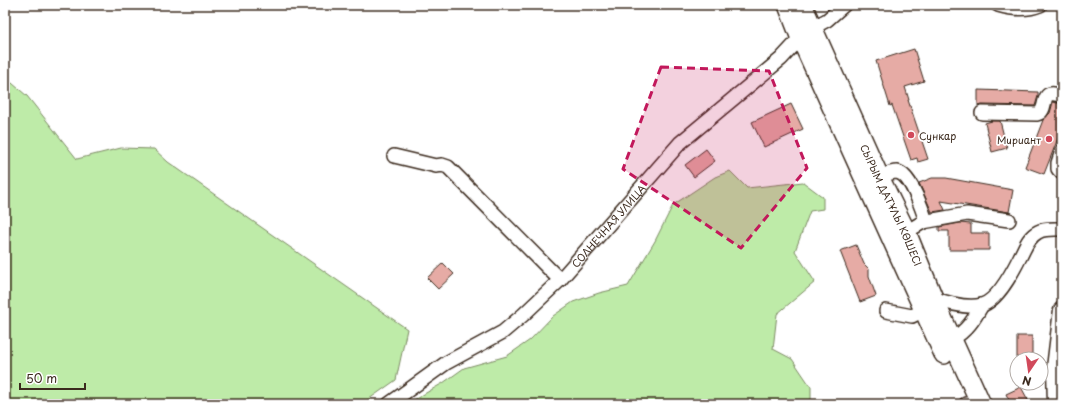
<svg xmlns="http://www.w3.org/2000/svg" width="1067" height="409" font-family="'Playpen Sans',sans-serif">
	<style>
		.green { fill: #beeba8; stroke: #7c8a63 }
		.building { fill: #e6aba5; stroke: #3b2a1e }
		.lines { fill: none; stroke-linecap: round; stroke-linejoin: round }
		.minor-casing { stroke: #3b2a1e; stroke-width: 16 }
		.major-casing { stroke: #3b2a1e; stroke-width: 19 }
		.highway-casing { stroke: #3b2a1e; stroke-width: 22 }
		.minor { stroke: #fff; stroke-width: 13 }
		.major { stroke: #fff; stroke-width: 16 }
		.highway { stroke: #fff; stroke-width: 19 }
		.marked { fill: #c2185b; fill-opacity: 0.2; stroke: #c2185b; stroke-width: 3; stroke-dasharray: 8 5; stroke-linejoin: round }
		.poi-dot { fill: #d1495b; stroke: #fff; stroke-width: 1.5 }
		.labels { text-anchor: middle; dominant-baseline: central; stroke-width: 3.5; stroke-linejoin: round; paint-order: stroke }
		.poi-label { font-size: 10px; fill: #3b2a1e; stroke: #fff; text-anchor: start }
		.street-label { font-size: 10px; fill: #3b2a1e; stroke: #fff }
	</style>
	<rect width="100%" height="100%" fill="#fff"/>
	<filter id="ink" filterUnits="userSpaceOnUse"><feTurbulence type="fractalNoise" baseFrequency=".025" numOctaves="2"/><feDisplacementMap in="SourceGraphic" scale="8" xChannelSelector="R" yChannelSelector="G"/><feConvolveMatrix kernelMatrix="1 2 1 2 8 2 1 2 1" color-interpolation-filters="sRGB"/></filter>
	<g filter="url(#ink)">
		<!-- green -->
		<path class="green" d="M5 77 27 96 77 159 121 148 154 149 168 162 407 329 396 380 362 404H5Z
			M730 171 747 188 803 182 823 197V209L810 211 795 251 815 282 777 314 773 349 792 359 811 387V400L813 404H407L443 383 464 368 507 356 530 340 553 316 573 302 599 293 628 286 655 241 673 205 715 177Z"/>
		<!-- building -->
		<path class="building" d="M914 49 924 81 905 87 909 100H908L928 159 918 162 917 158 911 160 892 105 890 106 876 61Z
			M978 90 1038 92V96L1035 106 982 105 978 106Z
			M1053 102 1062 104V128L1044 174 1025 167 1043 120 1050 113Z
			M791 104 803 129 764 147 752 122Z
			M992 121H1000L1007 148 992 152 985 123Z
			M706 149 715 161 694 177 685 165Z
			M932 178H946L1013 190 1009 212 941 201 945 210 932 212 919 183Z
			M960 223 971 224V233H989V250H949V231H939V227Z
			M856 245 864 264 869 269V276L876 296 860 302 840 251Z
			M443 263 454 274 438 289 427 278Z
			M1017 336H1032V359H1017Z
			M1021 387 1028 400 1025 402 1026 404H1011L1006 394Z"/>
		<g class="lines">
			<defs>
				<g id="minor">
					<path d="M998 5C1012 9 1026 11 1040 5"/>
					<path d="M982 113 1037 114C1050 111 1037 86 1062 96"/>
					<path d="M1062 151 1058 163V169L1062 173"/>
					<path d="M394 156 436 166 442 165 448 167 560 280"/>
					<path d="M879 177C884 175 892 172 897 172 910 174 921 206 925 218L923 222 906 232"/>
					<path d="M923 222 967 214 1009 220"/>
					<path d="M933 298C947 303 967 309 982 305 998 300 1013 271 1020 257 1025 248 1028 237 1038 232 1044 228 1055 229 1062 229"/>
					<path d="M886 311 912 316 924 310"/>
					<path d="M952 339C967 331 974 319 982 305"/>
					<path id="s1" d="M389 404 446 363 503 332 523 315 560 280 680 143 781 59 794 45 800 36 812 28 827 20 844 5"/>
					<path d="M966 404H967"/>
				</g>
				<path id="major" d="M1056 404 1055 368 1062 310"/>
				<g id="highway">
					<path d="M788 5 800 36 944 354"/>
					<path id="s2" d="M802 5 879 177 906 232 933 298 981 404"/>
				</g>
			</defs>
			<!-- minor casing -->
			<use href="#minor" class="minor-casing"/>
			<!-- major casing -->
			<use href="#major" class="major-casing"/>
			<!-- highway casing -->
			<use href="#highway" class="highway-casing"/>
			<!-- minor -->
			<use href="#minor" class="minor"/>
			<!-- major -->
			<use href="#major" class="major"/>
			<!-- highway -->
			<use href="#highway" class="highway"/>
		</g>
	</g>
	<!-- marked area -->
	<path class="marked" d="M661 67 769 71 807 168 741 248 623 169Z"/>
	<!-- markers -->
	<g class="poi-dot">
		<circle cx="911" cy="135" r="4"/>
		<circle cx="1049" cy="139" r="4"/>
	</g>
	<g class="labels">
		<!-- poi labels -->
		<g class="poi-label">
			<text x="919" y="135">Сункар</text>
			<text x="1041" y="139" text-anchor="end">Мириант</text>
		</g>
		<!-- street labels -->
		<g class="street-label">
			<text stroke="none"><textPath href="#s2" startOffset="219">СЫРЫМ ДАТҰЛЫ КӨШЕСІ</textPath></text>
			<text stroke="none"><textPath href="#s1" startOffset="285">СОЛНЕЧНАЯ УЛИЦА</textPath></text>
		</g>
	</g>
	<!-- margin -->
	<rect width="1067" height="409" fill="none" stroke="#fff" stroke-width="20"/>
	<rect x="10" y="10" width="1047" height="389" fill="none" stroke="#3b2a1e" stroke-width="1.5" filter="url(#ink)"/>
	<!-- north arrow -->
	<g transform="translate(1029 371) rotate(193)"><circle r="19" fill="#ffffff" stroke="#b1aaa5"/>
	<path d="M0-3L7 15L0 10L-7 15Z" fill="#d1495b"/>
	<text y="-6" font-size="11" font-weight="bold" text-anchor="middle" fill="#3b2a1e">N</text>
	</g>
	<!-- scale -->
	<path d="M20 383v6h65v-6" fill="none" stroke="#3b2a1e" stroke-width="2"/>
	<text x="26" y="383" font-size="12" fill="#3b2a1e" stroke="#ffffff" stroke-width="3" paint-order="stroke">50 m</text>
</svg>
